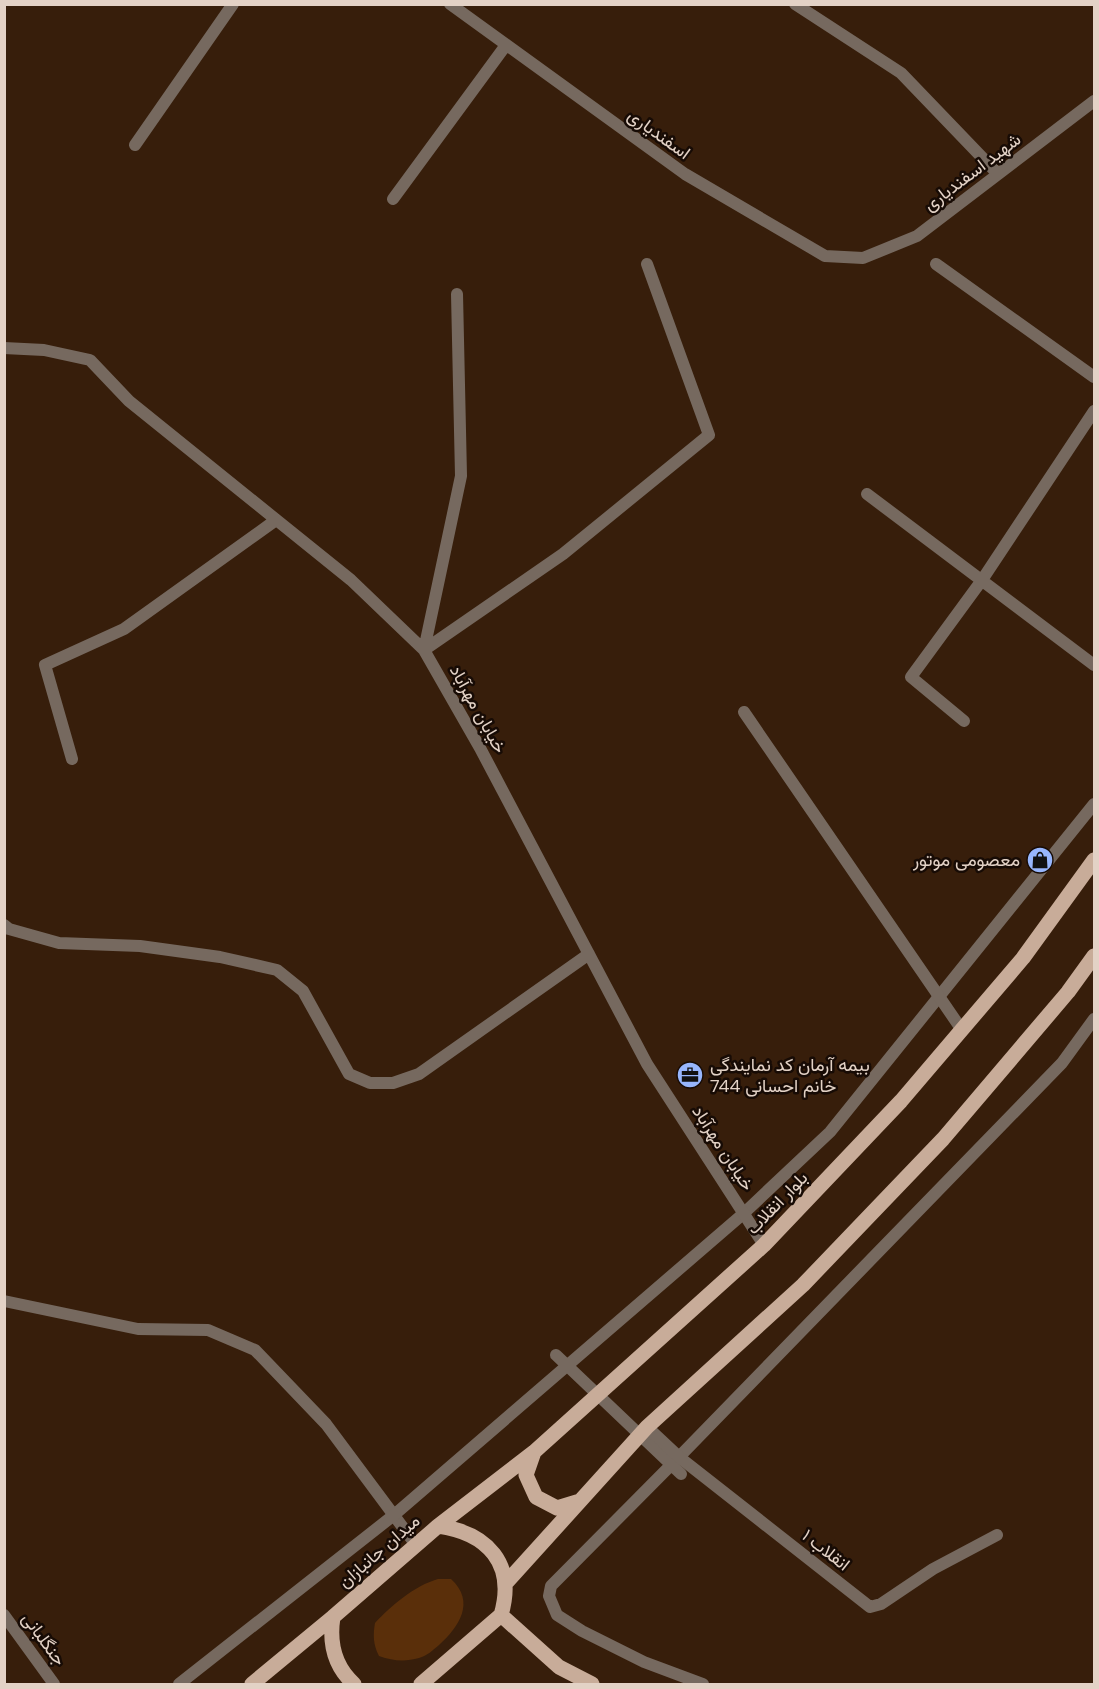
<svg xmlns="http://www.w3.org/2000/svg" width="1099" height="1689" font-family="'DM Sans',Vazirmatn,sans-serif">
	<style>
		.green { fill: #5a2f0a }
		.lines { fill: none; stroke-linecap: round; stroke-linejoin: round }
		.service { stroke: #76695f; stroke-width: 12 }
		.pedestrian { stroke: #76695f; stroke-width: 12 }
		.minor { stroke: #76695f; stroke-width: 12 }
		.primary { stroke: #c8ac99; stroke-width: 15 }
		.labels { text-anchor: middle; dominant-baseline: central; stroke-width: 5; stroke-linejoin: round; paint-order: stroke }
		.street-label { font-size: 18px; fill: #e3d2c6; stroke: #170b05 }
		.poi-label { font-size: 18px; fill: #e3d2c6; stroke: #170b05; text-anchor: end }
	</style>
	<rect width="100%" height="100%" fill="#371e0b"/>
	<!-- green -->
	<path class="green" d="M438 1579H451C476 1602 459 1627 439 1645 433 1650 427 1656 419 1658 405 1662 393 1661 379 1656 373 1644 373 1635 375 1623 392 1605 414 1586 438 1579Z"/>
	<g class="lines">
		<!-- service -->
		<path class="service" d="M4 1301 138 1329 208 1330 255 1350 326 1424 416 1545"/>
		<!-- pedestrian -->
		<path class="pedestrian" d="M556 1355 681 1474
			M179 1684 394 1515 743 1214 830 1132 1094 804
			M703 1684 644 1662 582 1631 557 1615 549 1596 551 1586 679 1457 1062 1063 1094 1019"/>
		<!-- minor -->
		<path class="minor" d="M450 4 685 174 825 256 863 258 917 236 1094 101
			M795 4 901 73 998 174
			M135 145 233 4
			M393 199 506 45
			M936 264 1094 377
			M4 348 44 350 90 360 129 401 351 580 424 650 480 748 647 1064 764 1245
			M867 494 1094 665
			M424 650 563 554 709 435 647 264
			M424 650 461 476 457 294
			M744 712 962 1030
			M964 721 911 677 982 580 1094 411
			M72 759 45 665 124 629 276 520
			M4 925 9 929 59 943 140 946 220 957 277 970 303 991 349 1074 370 1083H393L419 1074 589 954
			M647 1427 679 1457 870 1607 881 1604 933 1569 997 1535
			M4 1615 54 1684"/>
		<!-- primary -->
		<path class="primary" d="M534 1452 526 1475 536 1497 557 1508 580 1501
			M506 1583 647 1427 803 1285 943 1139 1068 992 1094 956
			M501 1615 559 1667 592 1684
			M252 1684 333 1617
			M354 1684C334 1666 329 1643 333 1617L438 1526 534 1452 764 1245 901 1101 1023 958 1094 860
			M421 1684 501 1615C516 1564 488 1533 438 1526"/>
	</g>
	<!-- icons -->
	<defs>
		<symbol id="shop-disc" viewBox="-11 -11 22 22"><circle r="9.5" fill="#97b6fd" stroke="#170b05"/><path d="M-5-2.5h2.3a2.7 3.5 0 0 1 5.4 0H5L5.5 6h-11ZM-1.5-2.5h3a1.5 2.3 0 0 0-3 0Z" fill="#111"/></symbol>
		<symbol id="office-disc" viewBox="-11 -11 22 22"><circle r="9.5" fill="#97b6fd" stroke="#170b05"/><path d="M-6-3h4V-5.5h4V-3h4V5H-6ZM-1-4.5V-3h2v-1.5ZM-6 0V1H6V0Z" fill="#111"/></symbol>
	</defs>
	<g fill-rule="evenodd">
		<use href="#shop-disc" x="1025" y="845" width="30" height="30"/>
		<use href="#office-disc" x="675" y="1060" width="30" height="30"/>
	</g>
	<g class="labels">
		<!-- street labels -->
		<g class="street-label">
			<text transform="translate(659 134) rotate(36)">اسفندیاری</text>
			<text transform="translate(972 172) rotate(-37)">شهید اسفندیاری</text>
			<text transform="translate(478 709) rotate(61)">خیابان مهرآباد</text>
			<text transform="translate(723 1148) rotate(57)">خیابان مهرآباد</text>
			<text transform="translate(777 1203) rotate(-46)">بلوار انقلاب</text>
			<text transform="translate(826 1550) rotate(38)">انقلاب ۱</text>
			<text transform="translate(379 1551) rotate(-41)">میدان جانبازان</text>
			<text transform="translate(44 1639) rotate(54)">جنگلبانی</text>
		</g>
		<!-- poi labels -->
		<g class="poi-label">
			<text x="1020" y="860">معصومی موتور</text>
			<text x="710" y="1065" text-anchor="start">بیمه آرمان کد نمایندگی<tspan x="710" dy="21">744 خانم احسانی</tspan></text>
		</g>
	</g>
	<!-- border -->
	<rect width="1099" height="1689" fill="none" stroke="#e3d2c6" stroke-width="12"/>
</svg>
